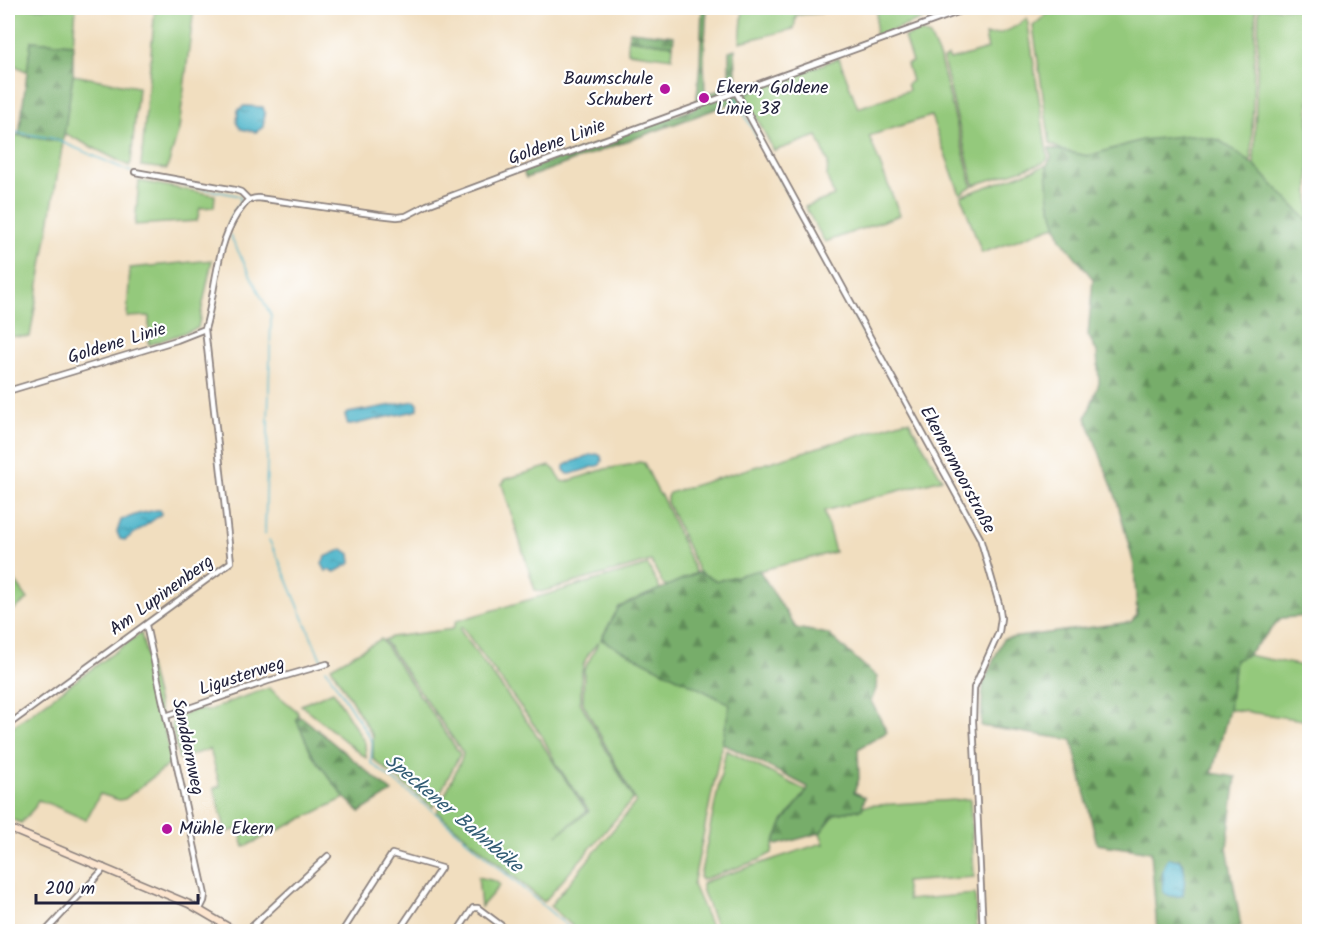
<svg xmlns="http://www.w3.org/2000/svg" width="1317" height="939" font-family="Kalam,sans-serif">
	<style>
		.green { fill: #94c97b; stroke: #5b765b; stroke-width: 1.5; fill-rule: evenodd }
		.forest { fill: url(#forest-firs); stroke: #4c6853; stroke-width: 1.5 }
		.water { fill: url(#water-ripples); stroke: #366b82; stroke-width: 1.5 }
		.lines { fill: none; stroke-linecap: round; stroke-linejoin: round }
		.stream { stroke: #4bb4c9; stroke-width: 1.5 }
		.street-casing { stroke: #8a807d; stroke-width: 8 }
		.secondary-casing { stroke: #8a807d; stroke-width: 9 }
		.street { stroke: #fff; stroke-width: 4.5 }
		.secondary { stroke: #fce5cf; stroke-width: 6 }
		.poi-dot { fill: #b5179e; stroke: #fff; stroke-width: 2 }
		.labels { text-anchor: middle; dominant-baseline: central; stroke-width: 4.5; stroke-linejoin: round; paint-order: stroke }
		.poi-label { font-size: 18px; fill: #22223b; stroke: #fff; text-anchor: start }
		.street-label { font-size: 18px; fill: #22223b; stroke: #fff }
		.water-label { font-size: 20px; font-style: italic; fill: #325c74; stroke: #fff }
	</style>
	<defs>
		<pattern id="forest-firs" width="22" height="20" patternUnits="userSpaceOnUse" patternTransform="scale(1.5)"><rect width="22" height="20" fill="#77ad6b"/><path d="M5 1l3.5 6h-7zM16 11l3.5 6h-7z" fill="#618c59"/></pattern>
		<pattern id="water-ripples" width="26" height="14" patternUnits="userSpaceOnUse" patternTransform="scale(1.5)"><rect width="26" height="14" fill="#4bb4c9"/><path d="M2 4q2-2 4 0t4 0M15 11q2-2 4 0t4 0" fill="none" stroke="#3e92a4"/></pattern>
	</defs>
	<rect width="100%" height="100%" fill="#fff"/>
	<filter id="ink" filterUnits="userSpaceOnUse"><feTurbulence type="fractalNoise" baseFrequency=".0167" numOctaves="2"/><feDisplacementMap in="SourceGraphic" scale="12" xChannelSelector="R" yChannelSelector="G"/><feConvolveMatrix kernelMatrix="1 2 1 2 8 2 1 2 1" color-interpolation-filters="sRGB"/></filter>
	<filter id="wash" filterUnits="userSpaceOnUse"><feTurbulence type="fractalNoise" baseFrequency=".008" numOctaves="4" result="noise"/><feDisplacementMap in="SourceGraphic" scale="24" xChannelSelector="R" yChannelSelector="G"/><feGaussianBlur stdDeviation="1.35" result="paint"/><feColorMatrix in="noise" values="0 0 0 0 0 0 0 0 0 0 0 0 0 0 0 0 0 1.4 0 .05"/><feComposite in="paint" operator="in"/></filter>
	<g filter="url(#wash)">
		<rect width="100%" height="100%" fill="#f1debf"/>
		<!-- green -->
		<path class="green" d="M8 8H76L73 44 31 41 28 72 8 62Z
			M155 8H194L179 129 167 169 141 166Z
			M743 8H822L821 13 796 15 794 29 740 42Z
			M877 8H936V14L875 37Z
			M1054 8H1256L1251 163 1219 140H1142L1088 156 1064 151 1050 144 1033 26Z
			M1259 8H1309V223L1254 165Z
			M1027 18 1048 159 1043 163 974 185 956 114 943 59 948 56 950 60 988 49 985 35C1003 35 1013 29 1027 18Z
			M920 32 930 36 940 59 972 186 960 194 931 116 869 136 900 215 825 242 805 207 834 196 827 177 828 162 817 136 774 151 749 103 746 94 839 58 858 108 909 90 907 84 912 81 907 64 912 62 904 37Z
			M628 39 673 45 672 58 628 52Z
			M73 75 138 87 131 163 129 166 64 133Z
			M8 134 63 142 30 337 8 336Z
			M1047 165 1049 201 1057 225 982 253 961 196Z
			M139 181 215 195 214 207 200 208 197 221 135 225Z
			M212 260 198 328 149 345V316L127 317 130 268Z
			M904 421H909L942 479 824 511 835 552 717 581 699 572 667 502V497L669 493Z
			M639 462 644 463 658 492 662 497 696 573 667 586 663 584 651 561 541 592 535 590 502 484 506 479 550 466 555 470 561 481 566 482 605 469 629 465Z
			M648 565 660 589 619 607 601 639 730 704 693 885 713 931H578L550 906 636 802 583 703 584 670 599 642C579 660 581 676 581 701L580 702 633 799 544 902 437 812 462 758 463 753 384 640 391 637 453 629 456 621ZM462 627 542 736 557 765 589 811 557 835 587 811 556 766 539 738 462 633 460 629Z
			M8 571 28 599 8 614Z
			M141 633 172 762 125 799 119 800 100 794 86 820 50 804 38 800 35 807 21 823 8 818V730Z
			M381 639 460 754 433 807 373 759V736L331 667Z
			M1247 655 1309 667V721L1229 709 1235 660Z
			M269 688 297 711 299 716 296 719 313 756 345 798 244 847 239 829 226 832 214 788 220 786 210 749 179 759 171 724 178 717 195 709 208 711 229 702Z
			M333 691 365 743 366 758 301 705Z
			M726 750 807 791 783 822 774 843 772 853 759 860 701 880 700 877Z
			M970 799 974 877 905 882 908 900 975 894 977 931H718L702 889V884L707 881 822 843 824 844 820 833 835 814 862 809 863 806Z
			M478 877 495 881 500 885 481 907Z"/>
		<!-- forest -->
		<path class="forest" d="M702 8H707L704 57 705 94 729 88V51L735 49 737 87H752L753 90 746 94 749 103 740 108 735 102 526 178 523 171 696 108 700 61Z
			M630 31 674 36 673 45 628 39Z
			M31 41 73 44V75L63 142 19 135Z
			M1191 135 1219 140 1254 165 1310 223 1309 616 1282 618 1247 655 1235 660 1229 710 1212 773 1236 777 1227 847 1241 926 1226 932 1157 931 1151 852 1097 844 1072 740 981 726 983 684 1003 639 1131 622 1137 615 1134 565 1116 497 1086 418 1099 383 1097 352 1088 335 1093 279 1061 239 1049 201 1047 165 1051 158 1049 148 1088 156 1142 140Z
			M759 570 796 628 828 634 877 677 876 689 871 701 887 732 858 749 859 779 854 792 865 797 862 809 835 814 820 833 777 845 774 843 783 822 807 791 808 787 722 743 730 704 601 640 619 607 699 572 717 581Z
			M302 717 392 792 360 812 345 798 313 756 296 719Z"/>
		<!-- water -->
		<path class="water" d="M244 106 263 107 265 113 263 127 256 132 241 129 237 124 238 110Z
			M415 401 418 404V409L415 411 351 425H348L345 415 348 413Z
			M597 454 601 456 602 461 600 465 571 474H568L564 470V466L567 464 590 455Z
			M156 510H160L161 514 159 516 125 540 120 539 117 532 121 520 138 514Z
			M343 549 350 554 351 563 335 572 329 570 326 571 322 564 325 557Z
			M1169 858C1173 859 1176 859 1179 860 1188 866 1184 887 1183 895 1175 898 1169 897 1163 892 1163 879 1160 867 1169 858Z"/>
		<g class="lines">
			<!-- stream -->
			<path class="stream" d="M735 97 881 365
				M8 131 51 138 64 143 131 172
				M139 176 236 195 240 197V201L228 223
				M230 235 271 316 265 534
				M269 540 278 558 322 662
				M326 669 372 741 371 763 433 811 574 932"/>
		</g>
	</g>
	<g filter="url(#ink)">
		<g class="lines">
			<defs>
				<path id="street" d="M736 92 980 538 999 604 1001 618 999 632 974 688 973 721 983 932
					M135 172 235 190 241 192 249 200
					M8 391 177 340 205 329
					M146 625 205 895 204 901 200 909
					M166 716 268 681 327 664
					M8 725 231 562 205 329C216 292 215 248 237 214 241 210 244 203 249 200 252 199 255 198 258 198L379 215 397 217 406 216 427 205 518 171 969 8
					M45 932 101 872 103 867
					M246 932 328 856
					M342 932 392 854 441 868 398 932
					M457 932 473 908H478L510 932"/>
				<path id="secondary" d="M8 828 189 904 237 932"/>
			</defs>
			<!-- street casing -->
			<use href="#street" class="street-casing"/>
			<!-- secondary casing -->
			<use href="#secondary" class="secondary-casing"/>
			<!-- street -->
			<use href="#street" class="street"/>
			<!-- secondary -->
			<use href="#secondary" class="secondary"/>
		</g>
	</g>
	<!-- markers -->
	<g class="poi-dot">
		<circle cx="665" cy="89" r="6"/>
		<circle cx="704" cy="98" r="6"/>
		<circle cx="167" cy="829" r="6"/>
	</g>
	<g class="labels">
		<!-- poi labels -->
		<g class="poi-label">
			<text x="653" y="79" text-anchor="end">Baumschule<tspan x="653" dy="21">Schubert</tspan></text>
			<text x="716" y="88">Ekern, Goldene<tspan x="716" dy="21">Linie 38</tspan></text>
			<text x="179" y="829">Mühle Ekern</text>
		</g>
		<!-- street labels -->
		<g class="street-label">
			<text transform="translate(557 143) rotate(-20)">Goldene Linie</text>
			<text transform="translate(117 344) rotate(-17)">Goldene Linie</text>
			<text transform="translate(957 470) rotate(62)">Ekernermoorstraße</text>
			<text transform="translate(162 596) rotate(-36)">Am Lupinenberg</text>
			<text transform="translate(242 677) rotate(-18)">Ligusterweg</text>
			<text transform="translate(187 747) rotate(78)">Sanddornweg</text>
		</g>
		<!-- water labels -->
		<g class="water-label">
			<text transform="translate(453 814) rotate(40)">Speckener Bahnbäke</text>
		</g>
	</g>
	<!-- margin -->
	<rect width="1317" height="939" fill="none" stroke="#fff" stroke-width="30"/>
	<!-- scale -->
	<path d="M36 894v9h162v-9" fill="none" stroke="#22223b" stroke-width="3"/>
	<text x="45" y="894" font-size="18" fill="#22223b" stroke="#ffffff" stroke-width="4.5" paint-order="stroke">200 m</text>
</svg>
